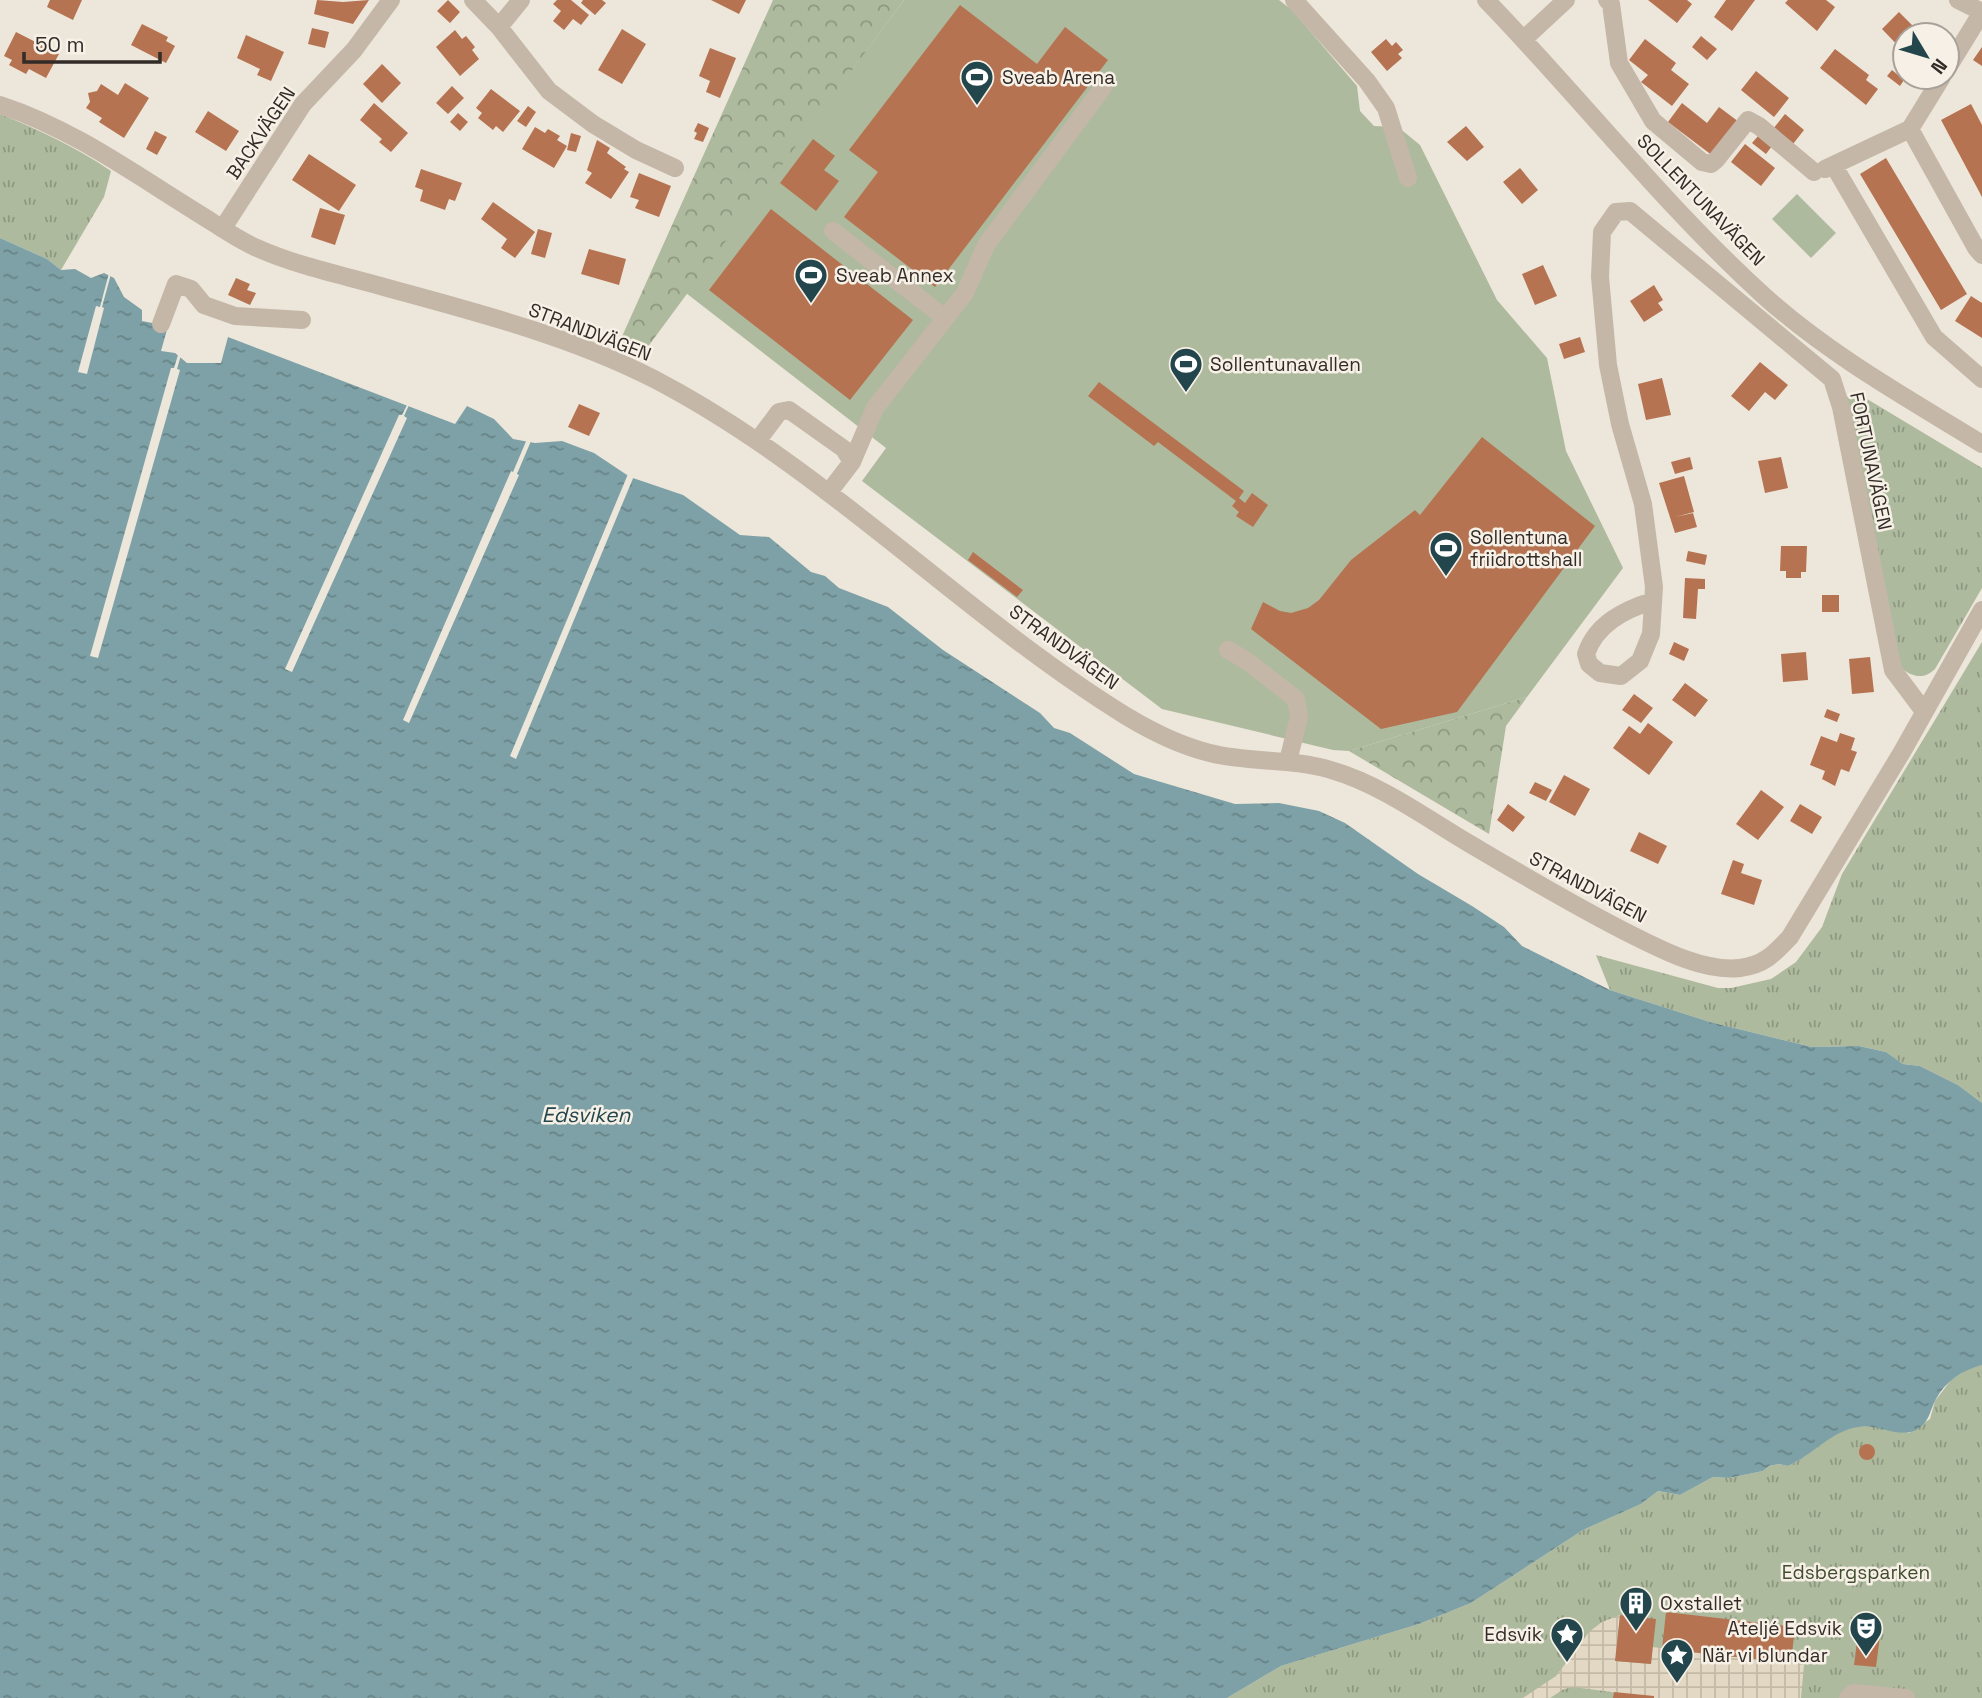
<svg xmlns="http://www.w3.org/2000/svg" width="1982" height="1698" font-family="'Space Grotesk',sans-serif">
	<style>
		.grass { fill: #aeba9d }
		.forest { fill: url(#forest-crowns) }
		.park { fill: url(#park-tufts) }
		.plaza { fill: url(#plaza-grid) }
		.water { fill: url(#water-ripples) }
		.pier { fill: #ede6da }
		.building { fill: #b57351 }
		.lines { fill: none; stroke-linecap: round; stroke-linejoin: round }
		.minor { stroke: #c4b7a8; stroke-width: 18 }
		.labels { text-anchor: middle; dominant-baseline: central; stroke-width: 5; stroke-linejoin: round; paint-order: stroke }
		.poi-label { font-size: 19px; fill: #322b27; stroke: #f6f0e6; text-anchor: start }
		.street-label { font-size: 19px; fill: #322b27; stroke: #f6f0e6 }
		.park-label { font-size: 19px; fill: #3f4c2e; stroke: #f6f0e6 }
		.water-label { font-size: 21px; font-style: italic; fill: #23464d; stroke: #f6f0e6 }
	</style>
	<defs>
		<pattern id="forest-crowns" width="20" height="18" patternUnits="userSpaceOnUse" patternTransform="scale(1.75)"><rect width="20" height="18" fill="#aeba9d"/><path d="M2 6a3 3 0 1 1 6 0M12 15a3 3 0 1 1 6 0" fill="none" stroke="#8e9780"/></pattern>
		<pattern id="park-tufts" width="24" height="20" patternUnits="userSpaceOnUse" patternTransform="scale(1.75)"><rect width="24" height="20" fill="#aeba9d"/><path d="M3 7l-1-3M5 7V3M7 7l1-3M15 17l-1-3M17 17v-4M19 17l1-3" fill="none" stroke="#8e9780"/></pattern>
		<pattern id="plaza-grid" width="8" height="8" patternUnits="userSpaceOnUse" patternTransform="scale(1.75)"><rect width="8" height="8" fill="#e3d8c3"/><path d="M0 4h8M4 0v8" fill="none" stroke="#c3baa8"/></pattern>
		<pattern id="water-ripples" width="26" height="14" patternUnits="userSpaceOnUse" patternTransform="scale(1.75)"><rect width="26" height="14" fill="#7da1a6"/><path d="M2 4q2-2 4 0t4 0M15 11q2-2 4 0t4 0" fill="none" stroke="#678387"/></pattern>
	</defs>
	<rect width="100%" height="100%" fill="#ede6da"/>
	<!-- grass -->
	<path class="grass" d="M904 0H1279L1292 10 1357 86 1360 111 1374 126 1398 127 1420 145 1497 300 1547 358 1566 451 1623 568 1527 697 1349 751 1333 750 1162 709 862 481 886 448 686 293Z
		M1797 194 1836 233 1811 258 1772 219Z"/>
	<!-- forest -->
	<path class="forest" d="M773 0H904L644 352 620 341Z
		M1527 697 1506 726 1489 834 1349 751Z"/>
	<!-- park -->
	<path class="park" d="M0 114C39 130 76 147 111 171L104 197 61 270 47 259 0 238Z
		M1857 393 1982 468V588L1935 669C1923 680 1913 677 1901 668L1845 398Z
		M1982 642V1103L1958 1085 1920 1066 1903 1064 1886 1052 1859 1046 1812 1047 1710 1022 1610 990 1596 955 1718 988H1731L1771 979 1796 962 1822 927 1842 874Z
		M1982 1365V1698H1227L1281 1666 1419 1624 1471 1603 1583 1530 1641 1504 1658 1491 1680 1495 1713 1477 1729 1478 1763 1471 1769 1466 1779 1464 1788 1466C1813 1455 1832 1429 1860 1426 1875 1424 1893 1431 1909 1433L1930 1419 1935 1401 1951 1380 1969 1368Z"/>
	<!-- plaza -->
	<path class="plaza" d="M1620 1615 1616 1661 1651 1664 1652 1647 1804 1665 1801 1698H1655L1574 1687 1564 1689 1550 1698H1523L1556 1676 1589 1632 1602 1622Z"/>
	<!-- water -->
	<path class="water" d="M0 238 47 259 61 270 75 269 91 278 104 273 114 278 124 297 142 310V321L168 326 161 351 175 353 187 363H221L228 337 455 424 467 406 494 419 513 439 535 443 562 441 594 453 630 477 683 495 740 535 769 537 811 572 825 576 839 588 888 607 943 650 1040 713 1054 728 1070 733 1134 774 1235 804 1279 803 1319 811 1345 823 1418 874 1472 906 1504 927 1522 946 1610 990 1710 1022 1812 1047 1859 1046 1886 1052 1903 1064 1920 1066 1958 1085 1982 1103V1365C1962 1370 1946 1381 1936 1399 1929 1412 1930 1422 1916 1430 1898 1439 1877 1423 1858 1427 1831 1431 1813 1455 1788 1466L1779 1464 1769 1466 1763 1471 1729 1478 1713 1477 1680 1495 1658 1491 1641 1504 1583 1530 1471 1603 1419 1624 1281 1666 1227 1698H0Z"/>
	<!-- pier -->
	<path class="pier" d="M109 273 111 274 102 307 104 308 87 374 78 372 96 306 100 307Z
		M178 355H181L177 369 180 370 98 658 90 656 171 368H174Z
		M408 403H410L404 416 407 418 292 672 285 669 399 415H402Z
		M527 439 531 441 517 474 519 475 409 723 403 720 511 471 513 472Z
		M628 474 634 476 516 759 510 756Z"/>
	<!-- building -->
	<path class="building" d="M50 0H82L73 20 47 7Z
		M317 0 343 2 369 0 353 24 314 14Z
		M448 0 460 12 450 23 437 11Z
		M557 0H571L589 15 581 25 573 19 564 30 553 21 561 11 553 4Z
		M583 0H602L606 3 595 15 581 3Z
		M711 0H746L739 14Z
		M1648 0H1687L1692 4 1677 23Z
		M1726 0H1755L1732 31 1714 17Z
		M1788 0H1826L1835 7 1817 31 1785 3Z
		M960 5 1037 64 1065 27 1108 60 935 287 844 217 878 172 849 150Z
		M1899 12 1913 26 1911 28 1917 35H1905V53L1882 29Z
		M142 24 168 37 166 41 175 46 166 63 131 45Z
		M312 28 329 32 325 48 308 44Z
		M622 29 646 44 622 84 598 70Z
		M455 30 462 39 466 36 475 47 472 50 479 59 460 76 436 47Z
		M16 32 59 54 46 78 29 69 26 74 9 65 12 60 4 56Z
		M246 35 284 52 271 81 257 75 260 69 237 58Z
		M1701 36 1717 49 1707 60 1692 47Z
		M1386 39 1392 46 1396 42 1403 50 1398 54 1402 58 1387 71 1371 52Z
		M1645 39 1676 63 1671 70 1689 84 1672 106 1641 82 1648 75 1629 60Z
		M1982 47V66L1973 60Z
		M710 48 736 58 720 98 706 92 710 81 699 76Z
		M1835 49 1869 75 1866 80 1878 89 1866 105 1820 68Z
		M382 64 401 83 382 103 363 84Z
		M1892 70 1904 80 1900 86 1887 76Z
		M1756 71 1789 98 1774 117 1741 90Z
		M125 83 149 98 124 138 99 122 102 118 86 108 90 102 88 93 97 91 101 84 118 95Z
		M452 86 464 98 448 114 436 103Z
		M491 89 520 111 503 132 496 126 493 130 478 118 482 113 476 108Z
		M374 103 408 133 391 152 379 142 382 139 360 120Z
		M1682 103 1707 123 1719 107 1739 122 1713 156 1668 122Z
		M1971 104 1982 125V197L1941 120Z
		M528 106 536 112 526 127 517 121Z
		M208 111 239 131 226 151 195 132Z
		M458 113 468 122 460 131 450 122Z
		M1785 114 1804 130 1793 144 1773 129Z
		M698 123 709 128 703 142 694 139 697 133 694 131Z
		M1466 126 1484 147 1467 161 1447 142Z
		M535 127 545 133 548 129 560 136 557 140 567 146 554 168 522 149Z
		M155 131 167 137 157 155 146 149Z
		M571 133 581 136 576 152 567 150Z
		M1759 135 1772 146 1766 154 1752 143Z
		M813 139 835 156 824 170 839 181 816 211 780 183Z
		M597 140 610 148 607 153 626 167 624 169 629 172 611 199 585 183 592 173 587 170Z
		M1745 144 1775 168 1761 186 1731 162Z
		M309 154 356 185 339 211 292 180Z
		M1886 158 1967 294 1941 310 1860 174Z
		M1520 168 1538 190 1522 204 1503 182Z
		M421 169 462 183 455 201 449 199 445 210 420 201 423 190 415 187Z
		M639 173 671 186 659 217 635 208 639 200 630 197Z
		M493 202 535 232 515 258 501 248 507 239 481 219Z
		M320 208 345 215 335 245 311 237Z
		M771 209 913 320 850 400 709 290Z
		M538 229 552 233 545 258 531 254Z
		M589 249 626 259 619 285 581 274Z
		M1543 265 1557 296 1535 305 1522 274Z
		M236 278 250 284 247 290 256 293 250 305 228 295Z
		M1654 285 1663 300 1658 303 1663 310 1644 322 1630 301Z
		M1971 296 1982 303V338L1955 321Z
		M1580 337 1585 352 1564 359 1559 344Z
		M1760 362 1788 385 1775 400 1765 392 1749 411 1731 396Z
		M1662 378 1671 415 1646 420 1638 384Z
		M1099 382 1244 491 1239 498 1245 503 1252 493 1268 505 1253 527 1236 516 1239 512 1232 506 1236 501 1158 442 1154 446 1088 396Z
		M579 404 600 413 589 436 568 427Z
		M1482 437 1595 526 1457 712 1381 729 1251 629 1263 602 1280 611 1291 613 1308 608 1319 600 1351 560 1415 510 1420 515Z
		M1690 457 1693 469 1675 474 1671 462Z
		M1781 457 1788 488 1765 493 1758 461Z
		M1684 476 1694 512 1675 517 1693 513 1697 527 1675 533 1659 483Z
		M1781 546H1807L1806 572H1801V578H1786V571H1780Z
		M1688 551 1707 555 1705 565 1686 561Z
		M973 552 1023 590 1017 597 968 560Z
		M1685 578 1705 579V589H1698L1696 619 1683 618Z
		M1822 595H1839V612H1822Z
		M1674 642 1689 649 1684 661 1669 654Z
		M1806 652 1808 680 1783 682 1781 654Z
		M1870 657 1874 692 1852 694 1849 659Z
		M1685 683 1708 700 1695 717 1672 700Z
		M1634 694 1653 708 1641 723 1622 710Z
		M1827 709 1840 714 1837 722 1824 717Z
		M1648 723 1673 742 1649 775 1613 748 1629 726 1640 734Z
		M1840 733 1855 738 1851 750 1857 752 1849 772 1841 769 1835 786 1822 779 1825 771 1810 765 1821 736 1837 742Z
		M1564 775 1590 789 1575 816 1549 802Z
		M1535 782 1552 790 1546 801 1529 793Z
		M1761 790 1784 807 1758 840 1736 824Z
		M1508 804 1525 817 1513 832 1497 820Z
		M1800 804 1822 817 1812 834 1790 821Z
		M1639 832 1667 846 1658 864 1630 851Z
		M1733 860 1744 864 1741 873 1762 880 1754 905 1721 894Z
		M1859 1452a8 8 0 1 1 16 0a8 8 0 1 1-16 0Z
		M1666 1612 1795 1627 1791 1663 1662 1649Z
		M1620 1615 1656 1619 1651 1664 1615 1661Z
		M1858 1634 1880 1636 1876 1667 1854 1665Z
		M1614 1692 1654 1696V1698H1613Z"/>
	<g class="lines">
		<!-- minor -->
		<path class="minor" d="M473 0 499 27 549 91 593 124 636 150 675 168
			M1294 0 1367 81 1386 108 1408 178
			M1486 0C1580 97 1663 204 1763 295 1828 354 1907 398 1982 444
			M1607 0 1611 4 1619 63 1653 121 1702 162 1711 164 1716 160 1748 120 1759 126 1814 172
			M1958 0 1982 12
			M499 27 521 0
			M1524 39 1566 0
			M1947 69 1982 12
			M1942 77 1910 129 1976 248 1982 255
			M0 105C71 128 133 173 196 212 216 224 236 239 257 248 297 266 342 275 384 287 475 312 570 336 654 379 827 469 961 614 1126 716 1151 731 1181 746 1210 753 1249 763 1291 758 1331 770 1379 784 1422 815 1465 841 1521 874 1576 907 1634 936 1664 951 1705 972 1740 968 1764 965 1774 954 1790 937L1902 752 1982 610
			M1834 166 1934 337 1982 379
			M1825 169 1910 129
			M223 228 303 104 354 50 391 0
			M833 231 945 318
			M161 324 176 284 191 289 204 305 235 316 302 320
			M758 440 779 412 789 410 844 449 852 462
			M829 492 852 462 875 408 965 293 986 245 1104 86
			M1652 601C1624 610 1596 624 1586 654L1589 664 1600 673 1621 676 1640 661 1651 634 1654 587 1643 504 1620 424 1608 365 1600 277 1602 232 1616 212 1630 211 1832 379 1841 407 1893 670 1923 710
			M1228 650 1247 661 1296 699 1299 717 1288 761
			M1848 1698 1853 1693 1906 1698"/>
	</g>
	<!-- icons -->
	<defs>
		<symbol id="stadium-pin" viewBox="-11 -11 22 30"><path d="M0 17L-7.5 6A9.5 9.5 0 1 1 7.5 6Z" fill="#23464d" stroke="#f6f0e6"/><path d="M0-5a6.5 5 0 1 0 0 10a6.5 5 0 1 0 0-10ZM-3.5-1.8h7v3.6h-7Z" fill="#fff"/></symbol>
		<symbol id="building-pin" viewBox="-11 -11 22 30"><path d="M0 17L-7.5 6A9.5 9.5 0 1 1 7.5 6Z" fill="#23464d" stroke="#f6f0e6"/><path d="M-4-6H4V6H1V3H-1V6H-4ZM-2.5-4.3h1.7v1.8h-1.7ZM.8-4.3h1.7v1.8H.8ZM-2.5-1h1.7V.8h-1.7ZM.8-1h1.7V.8H.8Z" fill="#fff"/></symbol>
		<symbol id="theatre-pin" viewBox="-11 -11 22 30"><path d="M0 17L-7.5 6A9.5 9.5 0 1 1 7.5 6Z" fill="#23464d" stroke="#f6f0e6"/><path d="M-5-5.5Q0-4 5-5.5V0Q5 5 0 6Q-5 5-5 0ZM-3.3-2.5H-1v1.5H-3.3ZM1-2.5H3.3v1.5H1ZM-2.8 1Q0 5.5 2.8 1Z" fill="#fff"/></symbol>
		<symbol id="sight-pin" viewBox="-11 -11 22 30"><path d="M0 17L-7.5 6A9.5 9.5 0 1 1 7.5 6Z" fill="#23464d" stroke="#f6f0e6"/><path d="M0-6L1.8-2.2L6-1.7L2.9 1.2L3.7 5.4L0 3.3L-3.7 5.4L-2.9 1.2L-6-1.7L-1.8-2.2Z" fill="#fff"/></symbol>
	</defs>
	<g fill-rule="evenodd">
		<use href="#stadium-pin" x="958" y="58" width="38" height="52"/>
		<use href="#stadium-pin" x="792" y="256" width="38" height="52"/>
		<use href="#stadium-pin" x="1167" y="345" width="38" height="52"/>
		<use href="#stadium-pin" x="1427" y="529" width="38" height="52"/>
		<use href="#building-pin" x="1617" y="1584" width="38" height="52"/>
		<use href="#theatre-pin" x="1847" y="1609" width="38" height="52"/>
		<use href="#sight-pin" x="1548" y="1615" width="38" height="52"/>
		<use href="#sight-pin" x="1658" y="1636" width="38" height="52"/>
	</g>
	<g class="labels">
		<!-- poi labels -->
		<g class="poi-label">
			<text x="1002" y="77">Sveab Arena</text>
			<text x="836" y="275">Sveab Annex</text>
			<text x="1210" y="364">Sollentunavallen</text>
			<text x="1470" y="537">Sollentuna<tspan x="1470" dy="22">friidrottshall</tspan></text>
			<text x="1660" y="1603">Oxstallet</text>
			<text x="1842" y="1628" text-anchor="end">Ateljé Edsvik</text>
			<text x="1542" y="1634" text-anchor="end">Edsvik</text>
			<text x="1702" y="1655">När vi blundar</text>
		</g>
		<!-- street labels -->
		<g class="street-label">
			<text transform="translate(261 133) rotate(-56)">BACKVÄGEN</text>
			<text transform="translate(1701 200) rotate(46)">SOLLENTUNAVÄGEN</text>
			<text transform="translate(590 332) rotate(21)">STRANDVÄGEN</text>
			<text transform="translate(1871 461) rotate(78)">FORTUNAVÄGEN</text>
			<text transform="translate(1064 647) rotate(36)">STRANDVÄGEN</text>
			<text transform="translate(1588 887) rotate(28)">STRANDVÄGEN</text>
		</g>
		<!-- park labels -->
		<g class="park-label">
			<text x="1856" y="1572">Edsbergsparken</text>
		</g>
		<!-- water labels -->
		<g class="water-label">
			<text x="586" y="1114">Edsviken</text>
		</g>
	</g>
	<!-- north arrow -->
	<g transform="translate(1926 56) rotate(128)"><circle r="33" fill="#f6f0e6" stroke="#a8a19a" stroke-width="2"/>
	<path d="M0-5L12 26L0 18L-12 26Z" fill="#23464d"/>
	<text y="-10" font-size="19" font-weight="bold" text-anchor="middle" fill="#322b27">N</text>
	</g>
	<!-- scale -->
	<path d="M24 52v10h136v-10" fill="none" stroke="#322b27" stroke-width="3.5"/>
	<text x="35" y="52" font-size="21" fill="#322b27" stroke="#f6f0e6" stroke-width="5" paint-order="stroke">50 m</text>
</svg>
